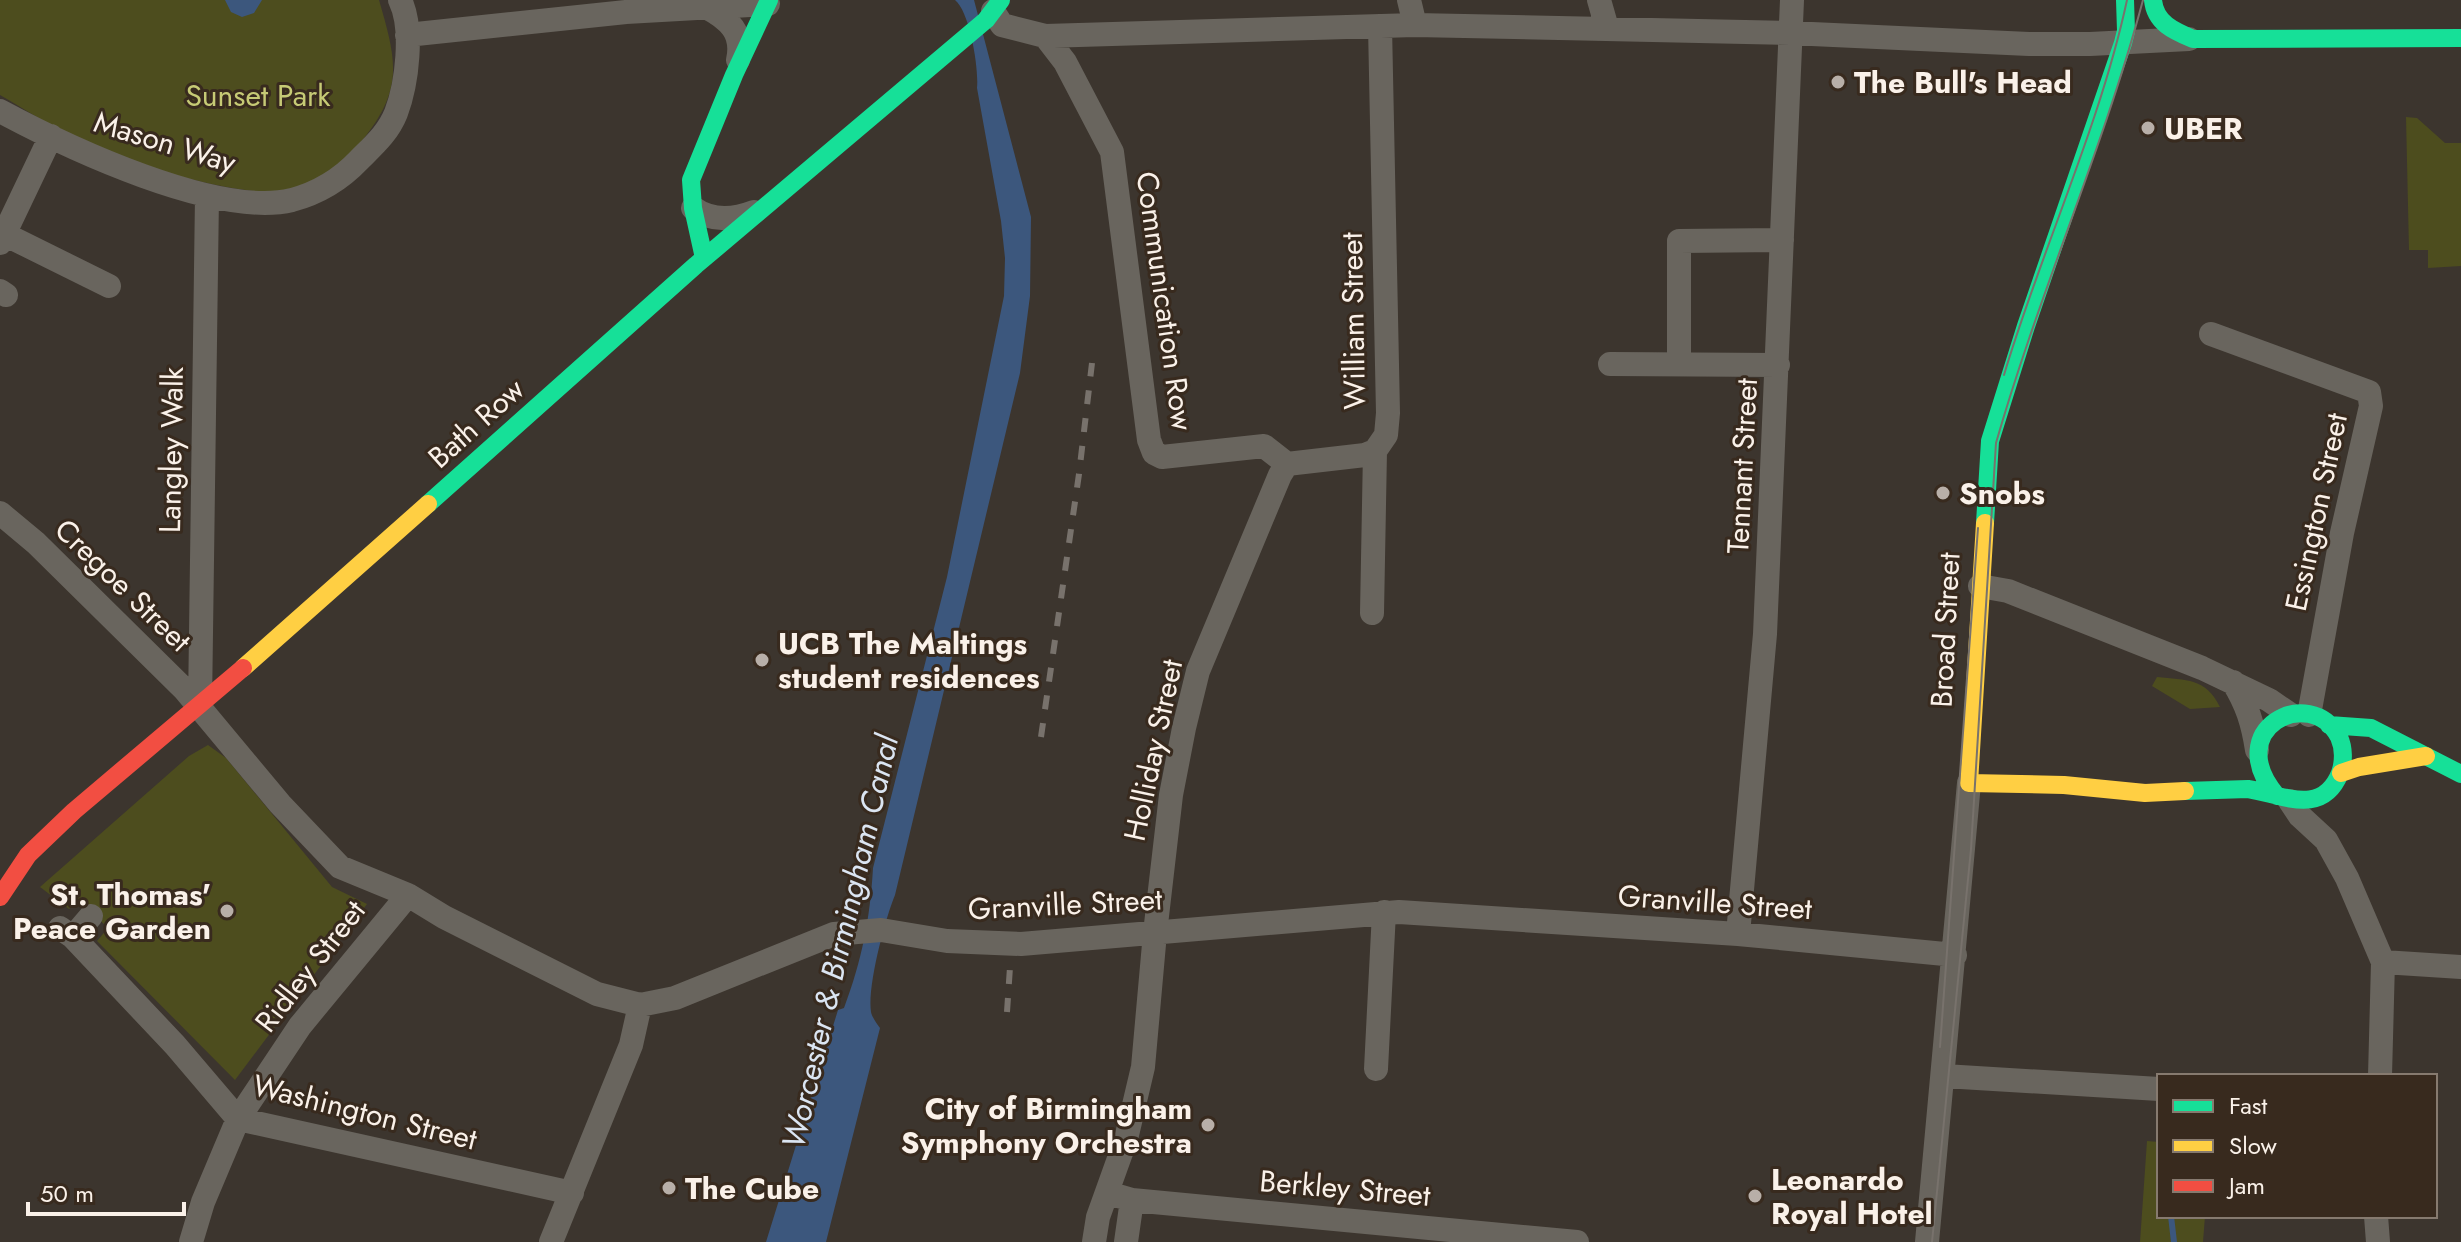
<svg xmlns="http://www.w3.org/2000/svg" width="2461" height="1242" font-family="Jost,sans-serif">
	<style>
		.green { fill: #4d4d1e }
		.water { fill: #3c577d }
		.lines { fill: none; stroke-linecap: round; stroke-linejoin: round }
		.stream { stroke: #3c577d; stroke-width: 6 }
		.street { stroke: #69655e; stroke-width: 24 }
		.fast { stroke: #16e098; stroke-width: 18 }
		.slow { stroke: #ffcf43; stroke-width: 18 }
		.jam { stroke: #f24e42; stroke-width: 18 }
		.tram { stroke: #78726c; stroke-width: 2 }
		.rail { stroke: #78726c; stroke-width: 6; stroke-dasharray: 14 14; stroke-linecap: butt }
		.poi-dot { fill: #b8afa8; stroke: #382a1e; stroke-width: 3 }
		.labels { text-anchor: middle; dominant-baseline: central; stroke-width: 6; stroke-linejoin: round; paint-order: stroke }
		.poi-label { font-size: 30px; font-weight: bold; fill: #faf1e9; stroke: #382a1e; text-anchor: start }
		.park-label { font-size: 30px; fill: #c6ca75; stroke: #382a1e }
		.street-label { font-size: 30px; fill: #faf1e9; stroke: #382a1e }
		.water-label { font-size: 32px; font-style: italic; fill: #dbe5f2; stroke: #382a1e }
	</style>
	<rect width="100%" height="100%" fill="#3c352e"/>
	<!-- green -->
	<path class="green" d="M0 0H379C397 62 404 89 361 142 341 167 318 184 286 191 248 199 127 164 90 147 59 132 30 112 0 95Z
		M2406 117 2417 118 2445 143H2461V266L2428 268V250H2409Z
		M2157 677C2186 680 2206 678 2220 707L2190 709 2152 686Z
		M208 745 226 758 332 887 367 904 235 1080 97 941 108 928 80 901 69 909 40 887 189 756Z
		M2147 1141 2159 1142V1216H2205L2203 1242H2140Z"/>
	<!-- water -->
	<path class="water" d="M225 0H262L254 13 242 17 231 12Z
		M955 0H974L1031 217 1030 296 1020 373 895 895C885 919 867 987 871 1012 872 1017 877 1024 880 1028L826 1242H766L838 1010 844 1008C862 960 870 919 873 868L947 577 1004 296 1005 258 1001 221 977 88C979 69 970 12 955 0Z"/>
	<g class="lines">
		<!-- stream -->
		<path class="stream" d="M2171 1216 2174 1242"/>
		<!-- street -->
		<path class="street" d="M1409 0 1415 25
			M1599 0 1607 28
			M706 7C729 19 744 33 738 60
			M993 11 1002 25 1045 36 1415 25 1790 33 2029 44H2090L2189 39
			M407 35 626 12 768 4
			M1045 36 1065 62 1112 152 1149 440 1154 453 1162 457 1264 446 1287 464
			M0 111C67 147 216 218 292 200 318 193 341 179 359 160 374 145 388 133 396 113 407 84 414 29 400 0
			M693 208C712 222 733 220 754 212
			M0 232 109 286
			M0 243 51 136
			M0 291 6 295
			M2211 334 2369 392 2371 406 2342 533 2309 715
			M1679 362V241L1782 240
			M1610 364 1778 365
			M1287 464 1365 455 1375 451
			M0 513 36 543 185 690 280 804 340 867 408 895 444 917 597 994 640 1005 675 998 834 934 881 930 947 941 1021 944 1399 912 1738 934 1955 955
			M1980 586 2008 591 2202 668 2269 700 2291 715
			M1372 613 1375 451 1386 435 1388 413 1380 26
			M2233 682C2247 704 2253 724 2257 750
			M200 706 207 196
			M2290 801 2300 816 2326 840 2347 878 2383 962 2380 1076
			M60 928 73 937 175 1045 238 1119 572 1193
			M1738 934 1765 634 1792 0
			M73 937 91 916
			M2383 962 2461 967
			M1376 1069 1384 912
			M1944 1076 2159 1089
			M1108 1193 1132 1200 1577 1242
			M2376 1216 2378 1242
			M191 1242 203 1202 238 1119 300 1026 408 895
			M551 1242 631 1045 640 1005
			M1094 1242 1098 1217 1126 1139 1143 1067 1155 933 1171 795 1184 728 1198 671 1280 475 1287 464
			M1126 1242 1132 1200
			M1927 1242 1969 783"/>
		<!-- fast -->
		<path class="fast" d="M2153 0C2155 23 2174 31 2193 39L2461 38
			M704 258 693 208 691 180 734 75 769 0
			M428 504 696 265 986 20 1001 0
			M1985 523 1990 441 2026 326 2123 43 2126 31 2125 0
			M2329 725 2371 728 2461 774
			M2185 791 2248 789C2281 794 2322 818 2340 773 2344 762 2344 748 2339 737 2310 683 2220 729 2277 796"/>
		<!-- slow -->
		<path class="slow" d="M1985 523 1969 783 2064 785 2145 793 2185 791
			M243 668 428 504
			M2341 773 2359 767 2426 756"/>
		<!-- jam -->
		<path class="jam" d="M0 897 28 855 74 811 243 668"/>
		<!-- tram -->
		<path class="tram" d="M2004 375C2041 251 2100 126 2127 0
			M1940 1047 1978 528
			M1932 1242 1971 849 1996 443C2039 293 2103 150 2143 0"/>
		<!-- rail -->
		<path class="rail" d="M1041 737 1079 474 1092 363
			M1007 1012 1010 967"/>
	</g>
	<!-- markers -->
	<g class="poi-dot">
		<circle cx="1838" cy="82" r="8"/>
		<circle cx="2148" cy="128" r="8"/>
		<circle cx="1943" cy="493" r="8"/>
		<circle cx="762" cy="660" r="8"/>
		<circle cx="227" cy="911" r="8"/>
		<circle cx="1208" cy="1125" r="8"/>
		<circle cx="669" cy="1188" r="8"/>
		<circle cx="1755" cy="1196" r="8"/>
	</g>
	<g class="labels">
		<!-- poi labels -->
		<g class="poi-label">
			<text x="1854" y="82">The Bull's Head</text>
			<text x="2164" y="128">UBER</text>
			<text x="1959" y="493">Snobs</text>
			<text x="778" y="643">UCB The Maltings<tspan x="778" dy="34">student residences</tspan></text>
			<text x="211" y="894" text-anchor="end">St. Thomas'<tspan x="211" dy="34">Peace Garden</tspan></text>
			<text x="1192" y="1108" text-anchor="end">City of Birmingham<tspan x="1192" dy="34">Symphony Orchestra</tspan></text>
			<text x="1771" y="1179">Leonardo<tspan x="1771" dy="34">Royal Hotel</tspan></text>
			<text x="685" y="1188">The Cube</text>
		</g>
		<!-- park labels -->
		<g class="park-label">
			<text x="258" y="95">Sunset Park</text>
		</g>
		<!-- street labels -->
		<g class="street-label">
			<text transform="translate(165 142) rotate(17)">Mason Way</text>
			<text transform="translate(1165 301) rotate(82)">Communication Row</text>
			<text transform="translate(1353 321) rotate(-91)">William Street</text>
			<text transform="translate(476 423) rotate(-42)">Bath Row</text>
			<text transform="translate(171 450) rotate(-89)">Langley Walk</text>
			<text transform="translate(1742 466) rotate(-87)">Tennant Street</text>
			<text transform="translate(2316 512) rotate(-78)">Essington Street</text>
			<text transform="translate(123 585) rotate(44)">Cregoe Street</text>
			<text transform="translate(1945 630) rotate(-87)">Broad Street</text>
			<text transform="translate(1153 750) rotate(-78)">Holliday Street</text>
			<text transform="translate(1715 902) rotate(4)">Granville Street</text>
			<text transform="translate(1065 904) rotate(-3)">Granville Street</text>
			<text transform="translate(310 966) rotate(-52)">Ridley Street</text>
			<text transform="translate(365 1112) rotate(14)">Washington Street</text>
			<text transform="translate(1345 1188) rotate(5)">Berkley Street</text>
		</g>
		<!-- water labels -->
		<g class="water-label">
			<text transform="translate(840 942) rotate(-77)">Worcester &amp; Birmingham Canal</text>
		</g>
	</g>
	<!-- legend -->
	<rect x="2157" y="1074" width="280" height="144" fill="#382a1e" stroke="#867a6f" stroke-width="2"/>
	<rect x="2173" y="1100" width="40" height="12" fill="#16e098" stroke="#867a6f" stroke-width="2"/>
	<text x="2229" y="1114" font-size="24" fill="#faf1e9">Fast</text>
	<rect x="2173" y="1140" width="40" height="12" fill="#ffcf43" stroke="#867a6f" stroke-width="2"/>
	<text x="2229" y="1154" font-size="24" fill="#faf1e9">Slow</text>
	<rect x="2173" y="1180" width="40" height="12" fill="#f24e42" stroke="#867a6f" stroke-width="2"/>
	<text x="2229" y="1194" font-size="24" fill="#faf1e9">Jam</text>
	<!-- scale -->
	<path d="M28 1202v12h156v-12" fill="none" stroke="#faf1e9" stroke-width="4"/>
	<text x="40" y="1202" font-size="24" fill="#faf1e9" stroke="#382a1e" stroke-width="6" paint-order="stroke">50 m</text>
</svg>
